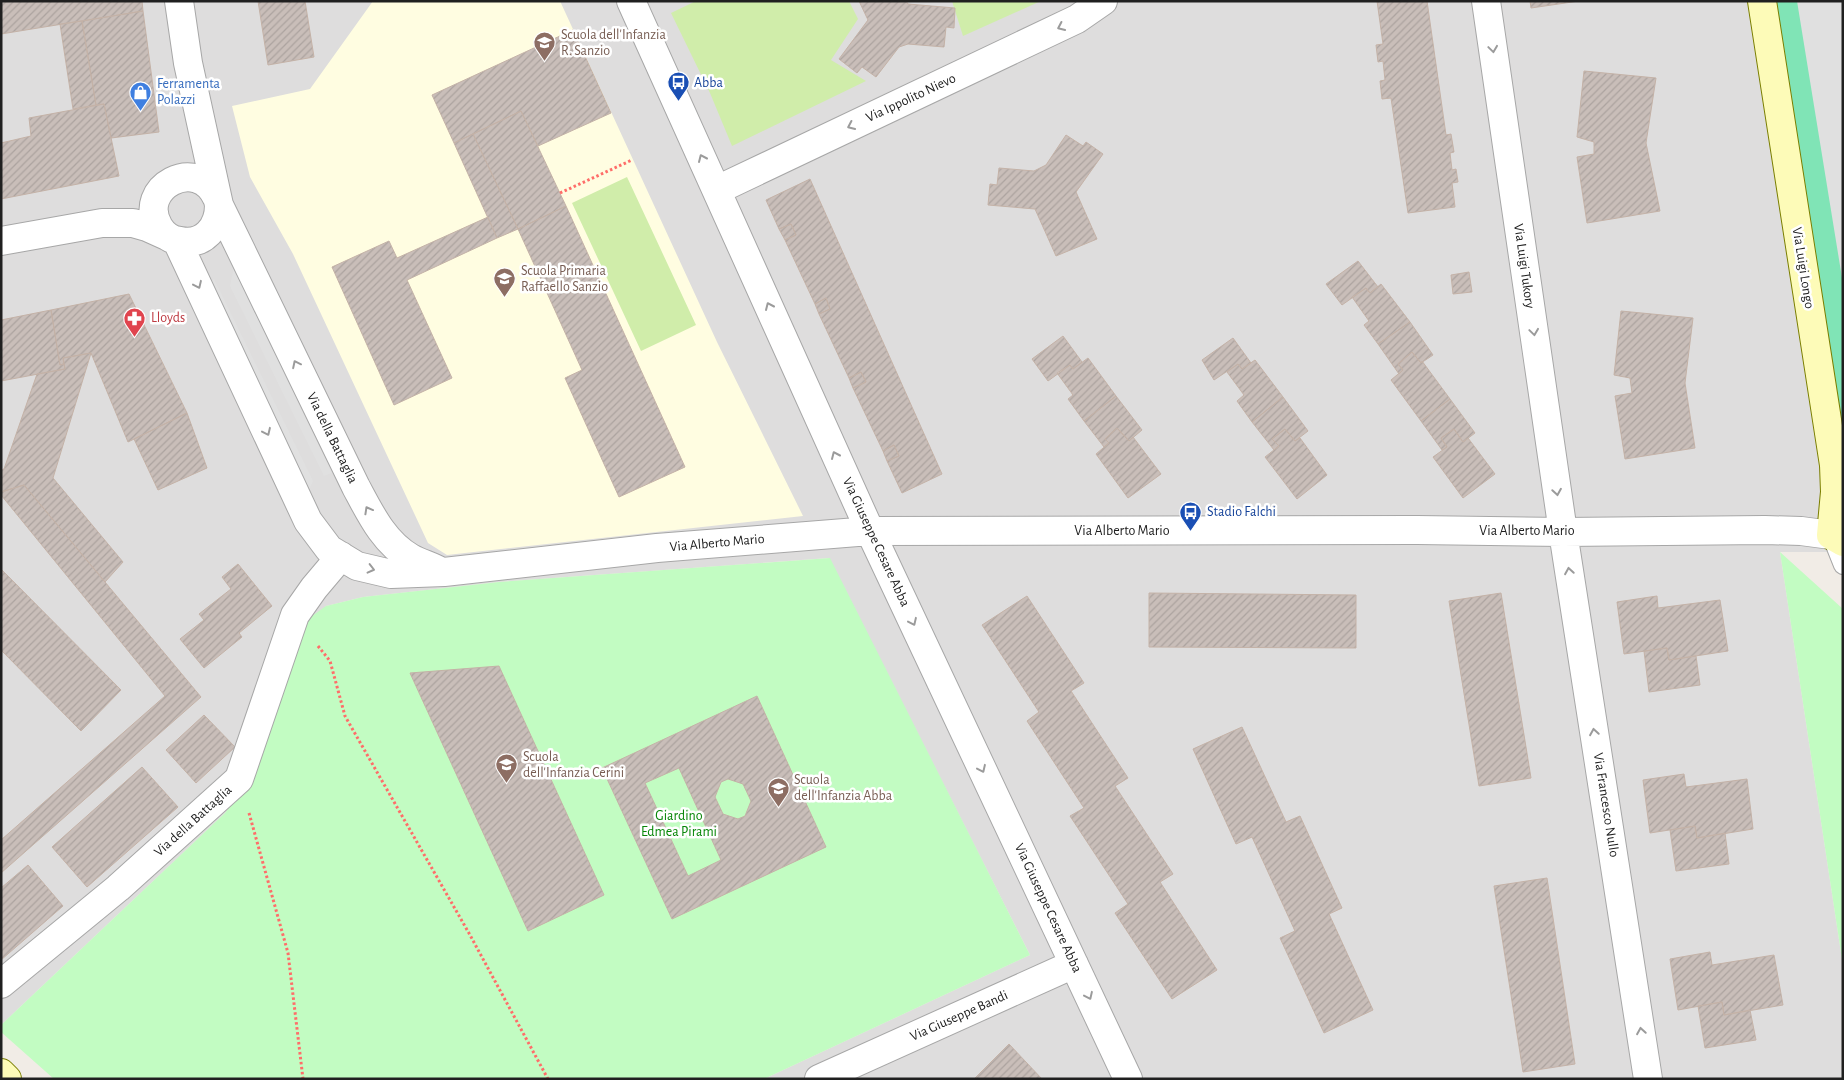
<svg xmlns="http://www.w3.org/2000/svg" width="1844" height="1080" font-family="'Alegreya Sans',sans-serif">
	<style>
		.residential { fill: #dedddd }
		.education { fill: #fffde1 }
		.grass { fill: #d0edaa }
		.park { fill: #c2fcc2 }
		.pitch { fill: #80e4b6 }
		.parking { fill: #e0e0e0 }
		.building { fill: url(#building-hatch); stroke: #c4b2a7; fill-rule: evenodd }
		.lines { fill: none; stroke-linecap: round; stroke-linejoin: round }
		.lane-casing { stroke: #a7a7a7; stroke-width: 20 }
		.street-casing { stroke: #a7a7a7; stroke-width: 30 }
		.secondary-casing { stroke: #7a7e00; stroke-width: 30 }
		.path { stroke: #ff6d69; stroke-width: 3; stroke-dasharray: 2.5 2.5; stroke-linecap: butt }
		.lane { stroke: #fff; stroke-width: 18 }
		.street { stroke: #fff; stroke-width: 28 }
		.secondary { stroke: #fdfbb8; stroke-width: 28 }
		.oneway { stroke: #9b9b9b }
		.labels { text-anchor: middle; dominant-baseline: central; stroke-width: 5; stroke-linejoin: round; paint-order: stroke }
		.education-label { font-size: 14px; fill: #785e54; stroke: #fff; text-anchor: start }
		.transit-label { font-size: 14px; fill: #164399; stroke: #fff; text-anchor: start }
		.shop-label { font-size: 14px; fill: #366cbe; stroke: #fff; text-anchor: start }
		.street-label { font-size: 14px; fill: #202020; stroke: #fff }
		.health-label { font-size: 14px; fill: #be3a42; stroke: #fff; text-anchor: start }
		.park-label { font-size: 14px; fill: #068607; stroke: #fff }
	</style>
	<defs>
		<pattern id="building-hatch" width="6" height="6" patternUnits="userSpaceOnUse" patternTransform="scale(1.25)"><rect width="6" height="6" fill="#c9beb9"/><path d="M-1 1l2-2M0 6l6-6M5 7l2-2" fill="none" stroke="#aca39f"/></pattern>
	</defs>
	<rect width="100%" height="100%" fill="#f1ece6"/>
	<!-- residential -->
	<path class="residential" d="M1 1H1752L1838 552H1780L1843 966V1079H764L1030 955 829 558 499 582 363 597 326 606 275 708 257 769 225 813 1 1025Z"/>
	<!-- education -->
	<path class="education" d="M373 1H560L717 342 803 516 447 555 428 543 293 254 250 177 232 106 310 89Z"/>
	<!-- grass -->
	<path class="grass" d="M696 1H849L858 19 831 60 866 81 732 146 710 93 671 13Z
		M952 1H1041L963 36Z
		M627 177 696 325 641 351 572 203Z"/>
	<!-- park -->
	<path class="park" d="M1780 552 1843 609V966Z
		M830 558 1030 955 764 1079H54L1 1032V1025L225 813 257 769 275 708 308 619 326 606 363 597 499 582Z"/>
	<!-- pitch -->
	<path class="pitch" d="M1752 1H1843V552Z"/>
	<!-- parking -->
	<path class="parking" d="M1797 1H1843V284Z
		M234 267 332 473 324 476 230 286Z
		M214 279 313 481 308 492 207 284Z"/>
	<!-- building -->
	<path class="building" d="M1 1H142L143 11 1 34Z
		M258 1H305L314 57 268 65Z
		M859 1H906L908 4 955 8 954 28 946 27 944 47 908 44 899 47 876 77 862 67 857 73 839 59 868 20Z
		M1377 1H1427L1446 135 1451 134 1454 152 1450 153 1452 170 1456 169 1458 182 1452 183 1455 207 1408 213 1391 98 1382 99 1380 81 1385 80 1383 61 1378 62 1376 45 1383 44Z
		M1530 1H1579L1531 8Z
		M143 11 159 132 111 138 104 104 96 105 82 21Z
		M82 21 96 105 73 109 60 24Z
		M573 30 611 113 538 146 521 111 454 143 432 95Z
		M1584 71 1656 78 1646 143 1660 211 1587 223 1577 157 1594 154V142L1577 137Z
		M104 104 119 176 1 199V143L31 136 29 118Z
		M521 111 566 206 518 229 473 134Z
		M473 134 518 229 497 238 454 143Z
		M1066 135 1083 146 1086 142 1103 154 1076 192 1097 239 1056 256 1035 209 988 205 990 184 997 185 999 168 1034 171 1046 165Z
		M810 179 942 474 902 493 887 461 899 456 894 445 883 451 853 388 866 382 861 372 849 378 819 314 830 309 826 298 815 304 785 240 796 235 791 224 779 229 766 200Z
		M566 206 685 467 619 497 565 378 582 370 518 229Z
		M488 217 497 238 407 280 452 378 394 405 332 267 389 241 397 258Z
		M791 224 796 235 785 240 779 229Z
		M1358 261 1378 287 1370 293 1366 288 1342 305 1326 284Z
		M1469 272 1472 292 1453 294 1451 275Z
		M1381 284 1410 322 1378 344 1364 325 1369 321 1352 297 1366 288 1370 293Z
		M129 294 187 413 128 442 91 353 63 358 64 364 60 365 51 310Z
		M826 298 830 309 819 314 815 304Z
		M51 310 60 365 64 364 65 369 1 381V320Z
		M1621 311 1693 318 1685 383 1695 448 1625 459 1615 396 1632 393 1630 378 1614 375Z
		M1410 322 1433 355 1421 363 1412 352 1398 364 1403 370 1399 374 1378 344Z
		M1063 336 1082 362 1073 369 1070 365 1048 381 1032 359Z
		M1233 338 1251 363 1242 369 1238 364 1214 380 1202 360Z
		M1412 352 1421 363 1422 361 1450 399 1421 421 1391 380 1403 370 1398 364Z
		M91 353 53 478 123 562 105 582 24 485 1 492V470L4 469 37 374 65 369 63 358Z
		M1088 358 1116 396 1084 421 1068 399 1073 395 1057 373 1070 365 1073 369Z
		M1255 360 1283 397 1252 422 1237 401 1244 395 1227 372 1238 364 1242 369Z
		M861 372 866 382 853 388 849 378Z
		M1116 396 1142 430 1129 441 1117 428 1105 439 1109 443 1104 447 1084 421Z
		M1283 397 1308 431 1295 441 1285 429 1272 439 1279 446 1274 450 1252 422Z
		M1450 399 1475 433 1463 442 1454 429 1441 438 1447 447 1442 450 1421 421Z
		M187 413 207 468 158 490 134 439Z
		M1117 428 1129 441 1133 437 1161 474 1128 498 1096 454 1109 443 1105 439Z
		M1285 429 1295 441 1300 438 1327 475 1297 499 1265 457 1279 446 1272 439Z
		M1454 429 1463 442 1468 438 1495 474 1463 498 1433 457 1447 447 1441 438Z
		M894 445 899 456 887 461 883 451Z
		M24 485 201 697 1 873V840L165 696 1 495V492Z
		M238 564 272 606 239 633 242 637 204 668 180 639 204 620 199 614 231 589 222 577Z
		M1 569 121 690 81 731 1 650Z
		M1149 593 1356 595V648L1149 647Z
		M1501 593 1531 778 1479 786 1449 601Z
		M1027 596 1084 683 1071 691 1128 778 1115 786 1173 874 1160 882 1217 970 1172 999 1115 913 1128 904 1070 816 1084 808 1027 721 1039 712 982 625Z
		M1657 596 1658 608 1720 600 1728 651 1669 660 1667 648 1624 654 1617 602Z
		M1667 648 1669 660 1696 656 1700 685 1649 692 1644 651Z
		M499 666 604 895 528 931 410 673Z
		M757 696 826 847 672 919 602 768ZM679 768 721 860 688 876 645 783ZM728 779 743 784 751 801 745 816 738 819 723 814 715 797 721 782Z
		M204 715 235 747 196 783 166 750Z
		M1242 727 1286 822 1300 816 1342 908 1329 914 1373 1010 1324 1033 1280 938 1295 931 1252 837 1236 844 1193 749Z
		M142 767 178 807 87 887 52 847Z
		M1684 774 1686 787 1747 779 1753 829 1697 838 1695 826 1650 833 1643 780Z
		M1695 826 1697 838 1725 833 1729 864 1676 871 1670 830Z
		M28 865 63 906 1 960V888Z
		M1547 878 1575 1064 1523 1072 1494 886Z
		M1710 952 1712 965 1774 955 1783 1005 1724 1015 1722 1002 1678 1010 1670 959Z
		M1722 1002 1724 1015 1750 1010 1756 1040 1705 1048 1698 1006Z
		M1009 1044 1042 1079H974Z"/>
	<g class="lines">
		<defs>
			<path id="lane" d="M1833 535H1831L1843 565"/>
			<path id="street" d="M179 1 188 63 219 205 356 487C370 513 384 543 411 558 420 563 431 566 440 571
				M631 1 870 531 1128 1079
				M1486 1 1563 532 1648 1079
				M717 190 1077 19 1103 1
				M217 198C198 154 135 188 159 227 164 235 171 240 180 241 204 246 219 227 219 205
				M1 241 102 223H133L147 227 167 236
				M177 241 308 521 329 549 357 566 391 574 444 572 657 548 870 531 1417 530 1563 532 1765 530 1801 531 1831 535
				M1 984 118 888 239 779 295 615 314 588 341 556
				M819 1079 1074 964"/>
			<path id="secondary" d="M1762 1 1834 465 1835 492 1831 535 1843 542
				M1 1073 7 1079"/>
		</defs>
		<!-- lane casing -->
		<use href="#lane" class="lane-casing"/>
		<!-- street casing -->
		<use href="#street" class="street-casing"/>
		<!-- secondary casing -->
		<use href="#secondary" class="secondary-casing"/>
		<!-- path -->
		<path class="path" d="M560 193 632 160
			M318 646 330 661 345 716 470 935 548 1079
			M249 813 288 953 303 1079"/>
		<!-- lane -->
		<use href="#lane" class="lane"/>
		<!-- street -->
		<use href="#street" class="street"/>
		<!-- secondary -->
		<use href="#secondary" class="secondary"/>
	</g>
	<!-- one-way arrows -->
	<defs><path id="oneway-chevron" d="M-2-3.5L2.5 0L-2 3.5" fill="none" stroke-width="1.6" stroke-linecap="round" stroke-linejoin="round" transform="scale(1.25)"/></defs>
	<g class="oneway">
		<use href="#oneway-chevron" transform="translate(1061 27) rotate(155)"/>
		<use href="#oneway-chevron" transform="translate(1493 49) rotate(82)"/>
		<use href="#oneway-chevron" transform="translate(851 126) rotate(155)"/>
		<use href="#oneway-chevron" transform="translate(702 158) rotate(-114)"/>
		<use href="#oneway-chevron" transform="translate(198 285) rotate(65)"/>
		<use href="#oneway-chevron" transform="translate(769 306) rotate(-114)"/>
		<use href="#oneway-chevron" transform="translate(1534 332) rotate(82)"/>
		<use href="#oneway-chevron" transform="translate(296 364) rotate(-116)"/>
		<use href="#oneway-chevron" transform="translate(267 432) rotate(65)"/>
		<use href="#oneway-chevron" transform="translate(835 455) rotate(-114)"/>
		<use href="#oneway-chevron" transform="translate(1557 492) rotate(81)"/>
		<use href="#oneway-chevron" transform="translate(368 510) rotate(-119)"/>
		<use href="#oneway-chevron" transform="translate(371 569) rotate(14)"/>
		<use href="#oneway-chevron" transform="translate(1569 571) rotate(-99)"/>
		<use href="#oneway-chevron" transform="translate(913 622) rotate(65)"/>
		<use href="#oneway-chevron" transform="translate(1594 732) rotate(-99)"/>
		<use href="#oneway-chevron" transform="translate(982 769) rotate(65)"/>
		<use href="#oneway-chevron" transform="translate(1089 996) rotate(65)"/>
		<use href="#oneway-chevron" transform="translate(1641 1031) rotate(-99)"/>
	</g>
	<!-- icons -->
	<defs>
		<symbol id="school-pin" viewBox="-11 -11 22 30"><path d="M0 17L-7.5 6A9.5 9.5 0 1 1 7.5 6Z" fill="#8d6e63" stroke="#fff"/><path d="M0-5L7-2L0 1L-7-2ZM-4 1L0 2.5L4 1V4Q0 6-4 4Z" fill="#fff"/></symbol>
		<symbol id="bus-pin" viewBox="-11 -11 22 30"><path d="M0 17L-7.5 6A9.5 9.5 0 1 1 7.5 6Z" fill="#1a4fb4" stroke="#fff"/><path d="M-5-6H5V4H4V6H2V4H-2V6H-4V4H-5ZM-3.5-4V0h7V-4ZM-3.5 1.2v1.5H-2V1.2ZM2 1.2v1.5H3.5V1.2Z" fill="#fff"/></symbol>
		<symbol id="shop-pin" viewBox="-11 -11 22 30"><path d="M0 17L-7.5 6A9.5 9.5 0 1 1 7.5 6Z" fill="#3f7fe0" stroke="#fff"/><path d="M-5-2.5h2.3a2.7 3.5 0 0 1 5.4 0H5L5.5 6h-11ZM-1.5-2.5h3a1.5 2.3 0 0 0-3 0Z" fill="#fff"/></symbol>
		<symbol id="pharmacy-pin" viewBox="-11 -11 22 30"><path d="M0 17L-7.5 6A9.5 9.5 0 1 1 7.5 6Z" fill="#e0444e" stroke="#fff"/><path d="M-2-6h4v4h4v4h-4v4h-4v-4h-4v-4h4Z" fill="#fff"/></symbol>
	</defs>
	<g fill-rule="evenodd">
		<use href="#school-pin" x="532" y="30" width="25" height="34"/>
		<use href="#bus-pin" x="666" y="70" width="25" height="34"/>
		<use href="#shop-pin" x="128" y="80" width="25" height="34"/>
		<use href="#school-pin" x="492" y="266" width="25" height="34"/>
		<use href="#pharmacy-pin" x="122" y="306" width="25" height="34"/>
		<use href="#bus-pin" x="1178" y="500" width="25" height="34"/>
		<use href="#school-pin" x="494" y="752" width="25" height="34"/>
		<use href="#school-pin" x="766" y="776" width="25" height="34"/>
	</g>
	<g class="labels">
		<!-- education labels -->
		<g class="education-label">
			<text x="561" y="35">Scuola dell'Infanzia<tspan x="561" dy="16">R. Sanzio</tspan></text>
			<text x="521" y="271">Scuola Primaria<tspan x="521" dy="16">Raffaello Sanzio</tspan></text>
			<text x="523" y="757">Scuola<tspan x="523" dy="16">dell'Infanzia Cerini</tspan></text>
			<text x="794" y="780">Scuola<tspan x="794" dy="16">dell'Infanzia Abba</tspan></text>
		</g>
		<!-- transit labels -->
		<g class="transit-label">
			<text x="694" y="83">Abba</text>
			<text x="1207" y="512">Stadio Falchi</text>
		</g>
		<!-- shop labels -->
		<g class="shop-label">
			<text x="157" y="84">Ferramenta<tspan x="157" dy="16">Polazzi</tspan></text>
		</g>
		<!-- street labels -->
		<g class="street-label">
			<text transform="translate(911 98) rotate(-25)">Via Ippolito Nievo</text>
			<text transform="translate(1524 266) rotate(82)">Via Luigi Tukory</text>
			<text transform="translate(1803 268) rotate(81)">Via Luigi Longo</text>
			<text transform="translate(332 438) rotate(64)">Via della Battaglia</text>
			<text x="1122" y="531">Via Alberto Mario</text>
			<text x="1527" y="531">Via Alberto Mario</text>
			<text transform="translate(876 542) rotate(65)">Via Giuseppe Cesare Abba</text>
			<text transform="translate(717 543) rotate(-5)">Via Alberto Mario</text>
			<text transform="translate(1606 805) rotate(81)">Via Francesco Nullo</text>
			<text transform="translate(193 821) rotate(-42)">Via della Battaglia</text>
			<text transform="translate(1048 908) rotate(65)">Via Giuseppe Cesare Abba</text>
			<text transform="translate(959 1016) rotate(-24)">Via Giuseppe Bandi</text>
		</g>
		<!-- health labels -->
		<g class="health-label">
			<text x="151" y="318">Lloyds</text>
		</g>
		<!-- park labels -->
		<g class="park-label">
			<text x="679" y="816">Giardino<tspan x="679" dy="16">Edmea Pirami</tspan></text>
		</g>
	</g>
	<!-- border -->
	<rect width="1844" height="1080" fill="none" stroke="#202020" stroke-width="5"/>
</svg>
